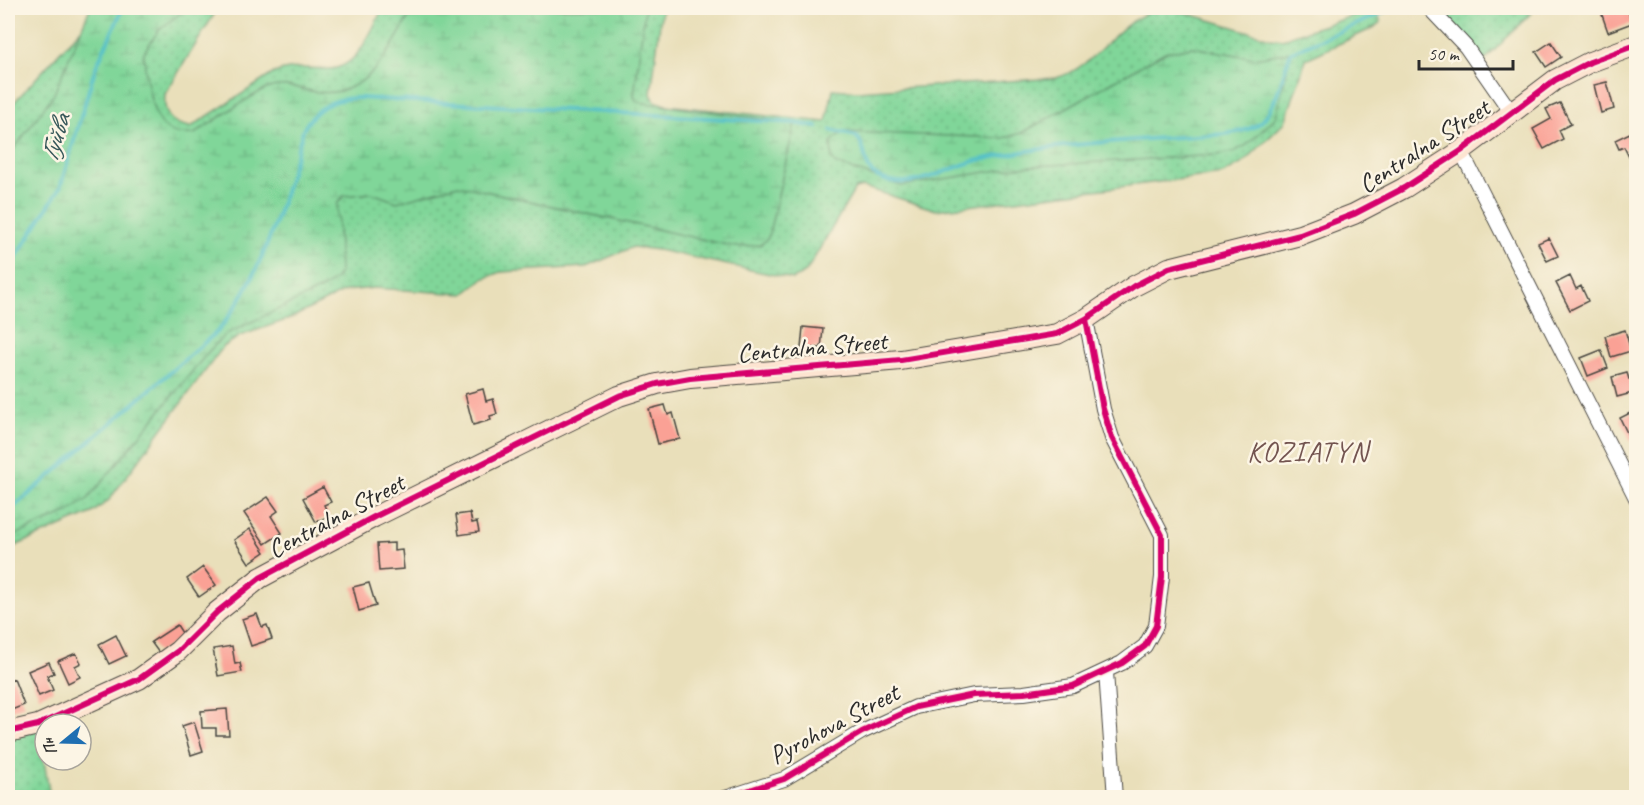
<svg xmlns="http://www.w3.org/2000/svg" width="1644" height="805" font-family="Caveat,sans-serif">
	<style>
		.grass { fill: url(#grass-dots); stroke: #568062; stroke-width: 1.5 }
		.wetland { fill: url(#wetland-marsh); stroke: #568062; stroke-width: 1.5 }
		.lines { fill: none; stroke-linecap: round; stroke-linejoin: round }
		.stream { stroke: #52c0c7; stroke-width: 4 }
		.building { fill: #faa195 }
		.street-casing { stroke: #484640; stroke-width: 16 }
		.secondary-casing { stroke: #484640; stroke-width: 22 }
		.street { stroke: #fff; stroke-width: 14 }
		.secondary { stroke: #fde4d1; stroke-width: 20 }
		.cycleway-casing { stroke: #fcf5e5; stroke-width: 10 }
		.cycleway { stroke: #d6006c; stroke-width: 6 }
		.labels { text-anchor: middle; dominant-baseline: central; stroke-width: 5; stroke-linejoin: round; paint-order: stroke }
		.street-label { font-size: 26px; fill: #2b2b2b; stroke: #fcf5e5 }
		.water-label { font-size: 27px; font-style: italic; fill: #37585a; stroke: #fcf5e5 }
		.quarter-label { font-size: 28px; letter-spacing: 1.5px; fill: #735450; stroke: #fcf5e5 }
	</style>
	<defs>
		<pattern id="grass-dots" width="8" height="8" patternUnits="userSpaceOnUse" patternTransform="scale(1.5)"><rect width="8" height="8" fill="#80d699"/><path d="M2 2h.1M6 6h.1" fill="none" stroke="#6fb884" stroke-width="1.8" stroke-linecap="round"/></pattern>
		<pattern id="wetland-marsh" width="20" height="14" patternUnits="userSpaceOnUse" patternTransform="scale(1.5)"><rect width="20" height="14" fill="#80d699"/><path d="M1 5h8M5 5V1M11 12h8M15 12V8" fill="none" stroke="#6fb884"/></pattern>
	</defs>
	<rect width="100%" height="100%" fill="#fcf5e5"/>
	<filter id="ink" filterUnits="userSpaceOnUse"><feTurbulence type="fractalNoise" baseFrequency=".0167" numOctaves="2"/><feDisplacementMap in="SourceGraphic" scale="12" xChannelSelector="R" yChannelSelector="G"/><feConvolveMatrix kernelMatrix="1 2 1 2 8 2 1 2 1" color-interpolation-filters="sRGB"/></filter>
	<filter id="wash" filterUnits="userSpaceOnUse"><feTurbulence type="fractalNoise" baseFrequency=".008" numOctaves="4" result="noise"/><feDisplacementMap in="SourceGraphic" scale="24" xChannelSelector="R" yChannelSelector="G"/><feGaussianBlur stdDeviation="1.35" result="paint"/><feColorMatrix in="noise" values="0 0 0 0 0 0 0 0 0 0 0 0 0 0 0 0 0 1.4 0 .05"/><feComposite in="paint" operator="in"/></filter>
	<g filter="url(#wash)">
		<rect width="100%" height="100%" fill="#e9dfba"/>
		<!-- grass -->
		<path class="grass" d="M94 8H218L165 94C163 115 170 124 191 127L274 73C292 66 306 68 325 69 358 71 370 32 383 8H662L651 94 655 101 666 105 826 122 833 89 857 91 1056 78C1105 64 1120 7 1173 9L1270 38 1282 39 1370 10 1376 11 1381 22 1373 28 1306 59 1285 122 1243 163 1223 174 936 210 863 187 855 189 806 272 793 279 658 250 633 247 586 267 501 272 483 279 464 294 374 288 345 291 289 319 240 336 223 347 109 500 92 513 8 549V109L91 18Z
			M1429 8H1536L1480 65Z
			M38 725 50 797 8 798V732Z"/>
		<!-- wetland -->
		<path class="wetland" d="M90 8H187L159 30 144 52C144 69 151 114 163 126 171 134 184 135 194 134 214 122 249 95 269 88 286 82 302 90 318 92 371 98 392 45 414 8H645L634 96 637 102 795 123 768 238 760 245 736 247 458 185 397 202 372 193 344 196 337 204 340 272 336 279 323 288 226 334 209 351 88 499 67 513 8 538V157L54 94Z
			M1192 47 1254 58 1291 52 1276 117 1247 145 1233 152 1217 155 1018 167 901 186 836 164 832 159 831 142 843 132 1003 138 1022 133 1165 52Z"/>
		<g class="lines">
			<!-- stream -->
			<path class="stream" d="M831 130 856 136C870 150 859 171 883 179 916 191 948 167 979 160 1060 142 1142 140 1225 134 1236 132 1248 131 1257 125 1275 114 1283 72 1291 52L1378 15 1390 8
				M8 270 60 188 95 69 123 8
				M8 512 218 331C264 274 284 199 303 130 315 107 335 97 361 98L795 123 817 127"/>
		</g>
		<g id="blocks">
			<!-- building -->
			<path class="building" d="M1613 8H1632L1628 11 1632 23 1608 32 1601 12Z
				M1551 42 1561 57 1546 67 1536 52Z
				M1607 82 1614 109 1601 113 1594 85Z
				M1560 103 1571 124 1559 130 1563 139 1544 149 1533 129 1551 119 1546 109Z
				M1636 130V153L1629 157 1624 147 1619 149 1615 140Z
				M1549 238 1558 256 1547 261 1538 243Z
				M1570 276 1576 289 1581 286 1588 301 1570 310 1556 283Z
				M803 327 823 329 821 348H812L811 360 800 359Z
				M1625 330 1631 351 1611 357 1605 336Z
				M1601 350 1608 368 1588 376 1581 358Z
				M1627 373 1629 379 1636 377V392L1617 397 1612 377Z
				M483 389 486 401 493 399 497 414 490 416 491 420 473 425 465 394Z
				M665 405 668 415 673 413 680 439 658 444 649 409Z
				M1632 412 1636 421V439L1631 441 1620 418Z
				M323 487 331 502 324 505 329 516 316 522 303 498Z
				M268 497 278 511 271 516 282 533 265 544 244 513Z
				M470 513 472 523 477 522 479 532 459 535 456 515Z
				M250 529 265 552 249 563 234 540Z
				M394 543V551L402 550 404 569 379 571 377 544Z
				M203 567 216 585 199 597 187 579Z
				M369 583 376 606 359 611 353 587Z
				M257 614 262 627 267 625 272 639 251 646 242 619Z
				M177 625 184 636 159 653 151 642Z
				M116 635 126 656 109 664 99 644Z
				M232 646 235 664 240 663 242 672 218 676 213 649Z
				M76 653 81 663 75 666 80 677 68 683 58 661Z
				M49 662 54 673 47 676 53 690 39 696 28 671Z
				M14 679 24 705 9 711 8 682Z
				M227 709 229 735H216V728H202L201 711Z
				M194 722 203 751 191 755 182 726Z"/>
		</g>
	</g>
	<g filter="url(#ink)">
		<use href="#blocks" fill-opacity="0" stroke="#484640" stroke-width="1.5"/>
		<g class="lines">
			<defs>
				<path id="street" d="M1429 8 1466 47 1511 112
					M1461 151 1636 498
					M1106 672 1115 798
					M725 798 784 779 862 732 916 707 974 695 1024 693 1073 686 1122 663 1145 646 1156 626 1162 577V535L1112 438 1103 409 1086 319"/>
				<path id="secondary" d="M8 732 38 725 139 679 178 651 217 612 260 578 374 517 619 396 657 384 690 378 901 360 1057 334 1086 319 1134 286 1169 268 1300 235 1354 214 1404 188 1461 151 1555 80 1590 62 1636 45"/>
			</defs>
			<!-- street casing -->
			<use href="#street" class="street-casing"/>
			<!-- secondary casing -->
			<use href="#secondary" class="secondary-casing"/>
			<!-- street -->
			<use href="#street" class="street"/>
			<!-- secondary -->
			<use href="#secondary" class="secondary"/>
			<defs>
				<path id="cycleway" d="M8 732 38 725 139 679 178 651 217 612 260 578 374 517 619 396 657 384 690 378 901 360 1057 334 1086 319 1134 286 1169 268 1300 235 1354 214 1404 188 1461 151 1555 80 1590 62 1636 45
					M725 798 784 779 862 732 916 707 974 695 1024 693 1073 686 1122 663 1145 646 1156 626 1162 577V535L1112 438 1103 409 1086 319"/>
			</defs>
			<!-- cycleway casing -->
			<use href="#cycleway" class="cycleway-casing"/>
			<!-- cycleway -->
			<use href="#cycleway" class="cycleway"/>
		</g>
	</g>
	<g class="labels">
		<!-- street labels -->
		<g class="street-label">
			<text transform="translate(1424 146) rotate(-33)">Centralna Street</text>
			<text transform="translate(812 347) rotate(-5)">Centralna Street</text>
			<text transform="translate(336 516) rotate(-28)">Centralna Street</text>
			<text transform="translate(834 724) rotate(-28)">Pyrohova Street</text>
		</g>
		<!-- water labels -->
		<g class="water-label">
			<text transform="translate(55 137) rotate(-73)">Гуйва</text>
		</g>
		<!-- quarter labels -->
		<g class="quarter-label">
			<text x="1308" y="451">KOZIATYN</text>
		</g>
	</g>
	<!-- margin -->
	<rect width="1644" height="805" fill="none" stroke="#fcf5e5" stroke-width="30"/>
	<!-- north arrow -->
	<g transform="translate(63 742) rotate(251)"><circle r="28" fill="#fcf5e5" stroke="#a8a49b" stroke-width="1.5"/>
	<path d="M0-4.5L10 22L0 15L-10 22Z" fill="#1f6fb2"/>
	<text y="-9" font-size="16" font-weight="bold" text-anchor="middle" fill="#2b2b2b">Пн</text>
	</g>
	<!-- scale -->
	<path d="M1419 60v9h94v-9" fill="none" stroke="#2b2b2b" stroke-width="3"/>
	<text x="1428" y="60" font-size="18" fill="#2b2b2b" stroke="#fcf5e5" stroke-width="4.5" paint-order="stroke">50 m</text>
</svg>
